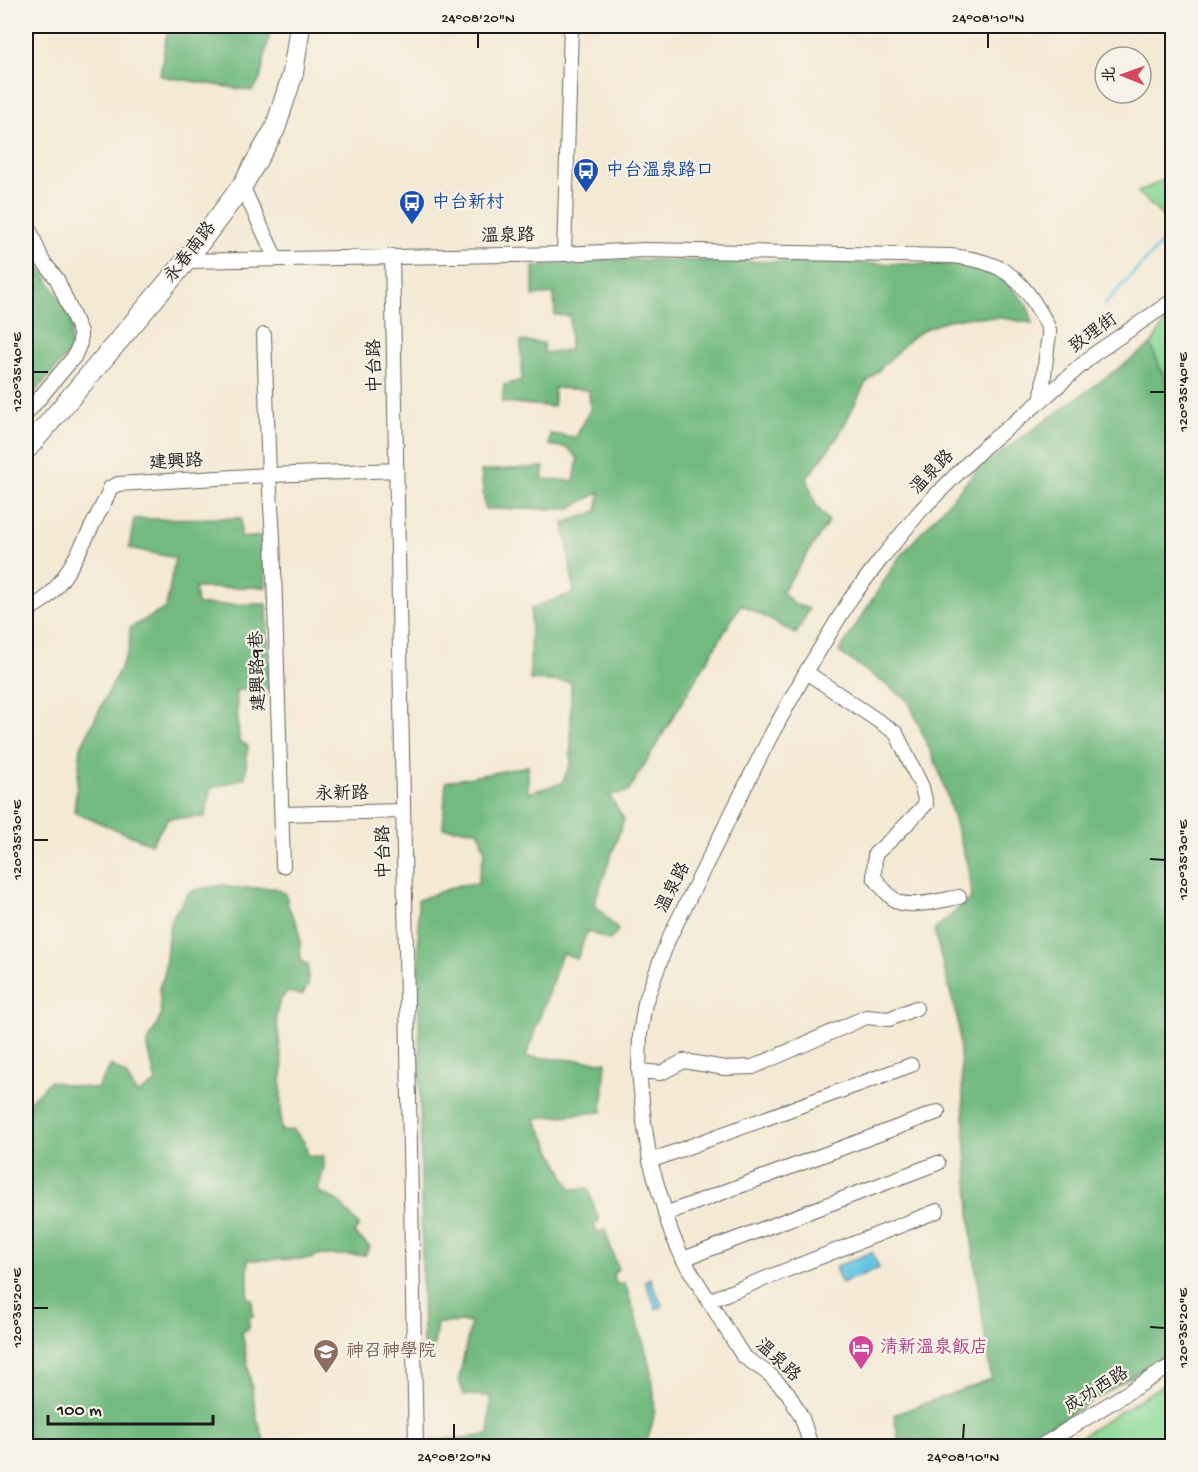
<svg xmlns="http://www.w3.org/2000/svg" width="1198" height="1472" font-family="'Gochi Hand','LXGW WenKai TC',sans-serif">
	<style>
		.green { fill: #8dda98; stroke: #547b5a; stroke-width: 1.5 }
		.forest { fill: #72ba80; stroke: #476b4e; stroke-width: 1.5 }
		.water { fill: #64c6e2; stroke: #40717f; stroke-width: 1.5 }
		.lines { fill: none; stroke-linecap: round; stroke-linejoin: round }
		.stream { stroke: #64c6e2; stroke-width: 3 }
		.street-casing { stroke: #68645c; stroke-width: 16 }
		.secondary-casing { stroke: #68645c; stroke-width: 22 }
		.street { stroke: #fff; stroke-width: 14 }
		.secondary { stroke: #fff; stroke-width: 20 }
		.ticks { fill: none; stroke: #1c1c1c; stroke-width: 2 }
		.labels { text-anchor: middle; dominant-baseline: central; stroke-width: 4.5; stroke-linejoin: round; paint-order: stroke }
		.transit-label { font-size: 18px; fill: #164399; stroke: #f7f3e8; text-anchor: start }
		.street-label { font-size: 18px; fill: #1c1c1c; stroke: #f7f3e8 }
		.hotel-label { font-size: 18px; fill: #b23c85; stroke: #f7f3e8; text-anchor: start }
		.education-label { font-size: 18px; fill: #785e54; stroke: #f7f3e8; text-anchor: start }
		.neatline { fill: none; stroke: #1c1c1c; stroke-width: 2 }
		.ticks-label { font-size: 15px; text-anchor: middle; fill: #1c1c1c }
	</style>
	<rect width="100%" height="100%" fill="#f7f3e8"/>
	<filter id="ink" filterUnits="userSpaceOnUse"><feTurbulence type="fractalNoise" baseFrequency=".0167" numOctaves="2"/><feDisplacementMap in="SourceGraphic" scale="12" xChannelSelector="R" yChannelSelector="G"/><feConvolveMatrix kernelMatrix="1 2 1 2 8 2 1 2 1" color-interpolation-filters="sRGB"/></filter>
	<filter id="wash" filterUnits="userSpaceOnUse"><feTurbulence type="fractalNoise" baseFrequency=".008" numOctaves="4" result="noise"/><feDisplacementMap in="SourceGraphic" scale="24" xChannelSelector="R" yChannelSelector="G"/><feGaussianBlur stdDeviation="1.35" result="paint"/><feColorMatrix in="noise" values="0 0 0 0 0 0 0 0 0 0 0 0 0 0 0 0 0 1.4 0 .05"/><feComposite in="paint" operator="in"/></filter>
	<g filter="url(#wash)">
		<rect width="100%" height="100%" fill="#f4e9d4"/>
		<!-- green -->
		<path class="green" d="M1172 176V226L1138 192Z
			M1172 310V398L1151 345Z
			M1172 1379V1446H1065H1066Z"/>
		<!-- forest -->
		<path class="forest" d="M168 26H261L271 27 260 80 252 91 160 76Z
			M26 244 72 319 70 352 26 402Z
			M598 259 976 265C984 268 991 272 998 276 1011 285 1033 307 1032 323L1002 318 974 317 948 320 928 328 919 333 910 339 865 384 839 435 807 478 816 506 829 521 782 592 794 604 809 609 796 634 741 604 628 792 609 795 624 819 594 904 618 930 610 940 587 931 577 959 562 953 526 1057 606 1062 602 1112 535 1118 571 1189 588 1188 599 1221 594 1225 597 1233 605 1230 618 1269 613 1275 616 1284 625 1283C636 1321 658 1376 654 1415 653 1425 648 1436 645 1446H428V1442L489 1435 490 1396 464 1395 459 1379 471 1322 437 1323 432 1358 423 1355 418 900 459 885 477 884 485 851 478 830 443 828 446 782 528 766V793L562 783 571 763V682L530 680 531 608 574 593 564 523 597 511 600 492 568 509H485L481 471 544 467 542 479 574 481 578 459 568 448 549 445 550 434 576 437 590 409 589 390 554 388V407L502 402 504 385 522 380 521 341 544 343V353L570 350V316L555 315 554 294 533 296V267Z
			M1151 345 1172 398V1351L1019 1446H900L894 1415 991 1379 972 1243 958 1022 934 930 971 898 968 867 941 776 908 700 839 652 898 559 977 470Z
			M241 518V538L264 536 266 587 195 588 197 605 267 604 270 690H236L239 741 248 746 245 778 211 788 205 817 168 818 151 844 74 812 81 747 129 650 130 628 166 608 175 558 129 548 134 519Z
			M224 885 233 888H275L286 894 288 906 299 929 301 961 308 965V985L302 995 287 992 279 1002 276 1016 283 1069 281 1080V1131L294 1130 305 1143 308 1156H324V1168L318 1191 338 1201 359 1225 354 1233 370 1247 365 1255H316L311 1259 248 1260V1299H252L253 1316 249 1317V1329L242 1332 257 1418 266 1446H26V1111L28 1103 50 1081 67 1085 97 1089 111 1065 126 1075 137 1094 156 1083 147 1043 161 1016 159 987 164 976 170 921 190 891Z"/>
		<!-- water -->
		<path class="water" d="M872 1252 879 1268 841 1283 835 1267Z
			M650 1278 662 1306 656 1309 645 1281Z"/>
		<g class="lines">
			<!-- stream -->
			<path class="stream" d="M1105 304 1172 232"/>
		</g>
	</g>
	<g filter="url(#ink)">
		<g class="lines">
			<defs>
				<path id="street" d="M242 186 276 259
					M26 221 42 260 57 279 80 332V343L74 357 26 414
					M564 254 571 26
					M392 256 416 1446
					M186 261 564 254 644 250 951 256C994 260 1017 272 1038 309 1042 315 1047 324 1049 330 1050 336 1047 344 1047 349 1045 366 1043 383 1042 400L984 447 921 510 881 559 851 598 806 672 770 737 668 940 645 1003 640 1035 639 1071 644 1122 650 1161 671 1232 683 1259 743 1356 769 1374 788 1393 802 1418 811 1446
					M264 335 269 475 273 538 283 866
					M1042 400 1094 354 1172 301
					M26 611C32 607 39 604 45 599 69 579 91 526 106 499L110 488 118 484 269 475 397 470
					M806 672 896 733 922 787 926 804 895 836 875 854 874 877C880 885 892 901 901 903 917 907 943 900 959 897
					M282 814 403 811
					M639 1071 661 1073 684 1061 725 1068 753 1067 866 1017 889 1019 916 1008
					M650 1161 911 1065
					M665 1214 938 1112
					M683 1259 938 1163
					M708 1301 937 1211
					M1041 1446 1172 1365"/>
				<path id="secondary" d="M26 450 186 261 242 186 275 129 293 73 300 26"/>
			</defs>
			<!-- street casing -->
			<use href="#street" class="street-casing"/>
			<!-- secondary casing -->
			<use href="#secondary" class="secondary-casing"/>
			<!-- street -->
			<use href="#street" class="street"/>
			<!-- secondary -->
			<use href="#secondary" class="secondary"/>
		</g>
	</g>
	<!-- ticks -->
	<path class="ticks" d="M478 48V33M988 48V33M33 372H48M1150 392H1165M33 840H48M1150 859 1165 860M33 1308H48M1150 1327 1165 1328M454 1439V1424M963 1439 964 1424"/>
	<!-- icons -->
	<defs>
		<symbol id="bus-pin" viewBox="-11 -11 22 30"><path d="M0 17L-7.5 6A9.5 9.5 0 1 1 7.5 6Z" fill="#1a4fb4" stroke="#f7f3e8"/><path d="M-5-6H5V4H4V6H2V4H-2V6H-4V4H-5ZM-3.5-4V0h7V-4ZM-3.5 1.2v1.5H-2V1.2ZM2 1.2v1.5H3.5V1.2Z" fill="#fff"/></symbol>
		<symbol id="hotel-pin" viewBox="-11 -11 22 30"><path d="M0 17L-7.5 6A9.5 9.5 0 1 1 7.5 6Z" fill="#d1479c" stroke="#f7f3e8"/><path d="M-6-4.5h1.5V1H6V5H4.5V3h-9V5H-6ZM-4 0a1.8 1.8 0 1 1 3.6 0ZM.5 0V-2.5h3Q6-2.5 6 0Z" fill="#fff"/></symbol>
		<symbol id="university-pin" viewBox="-11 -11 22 30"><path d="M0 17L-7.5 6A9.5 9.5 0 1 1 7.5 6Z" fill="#8d6e63" stroke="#f7f3e8"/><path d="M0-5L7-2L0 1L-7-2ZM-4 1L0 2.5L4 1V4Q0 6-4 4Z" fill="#fff"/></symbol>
	</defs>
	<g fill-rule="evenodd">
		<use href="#bus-pin" x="571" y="156" width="30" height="40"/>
		<use href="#bus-pin" x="397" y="188" width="30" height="40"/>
		<use href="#hotel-pin" x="846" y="1333" width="30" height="40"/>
		<use href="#university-pin" x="311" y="1337" width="30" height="40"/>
	</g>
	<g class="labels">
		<!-- transit labels -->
		<g class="transit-label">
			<text x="606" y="171">中台溫泉路口</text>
			<text x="432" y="203">中台新村</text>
		</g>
		<!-- street labels -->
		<g class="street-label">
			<text transform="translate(508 237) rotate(-1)">溫泉路</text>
			<text transform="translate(191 253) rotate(-52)">永春南路</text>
			<text transform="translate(1094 334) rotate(-36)">致理街</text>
			<text transform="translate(376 366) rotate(-91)">中台路</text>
			<text transform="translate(176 463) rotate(-3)">建興路</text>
			<text transform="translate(933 473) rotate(-46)">溫泉路</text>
			<text transform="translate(259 671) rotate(-92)">建興路9巷</text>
			<text transform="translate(342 795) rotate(-1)">永新路</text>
			<text transform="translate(385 852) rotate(-91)">中台路</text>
			<text transform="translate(674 888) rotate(-63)">溫泉路</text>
			<text transform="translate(777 1361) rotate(43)">溫泉路</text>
			<text transform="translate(1097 1391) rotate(-32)">成功西路</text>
		</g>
		<!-- hotel labels -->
		<g class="hotel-label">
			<text x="880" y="1348">清新溫泉飯店</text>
		</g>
		<!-- education labels -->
		<g class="education-label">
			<text x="346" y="1352">神召神學院</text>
		</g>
	</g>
	<!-- margin -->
	<rect width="1198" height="1472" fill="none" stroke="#f7f3e8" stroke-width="66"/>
	<!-- north arrow -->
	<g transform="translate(1123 75) rotate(271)"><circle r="28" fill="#f7f3e8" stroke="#9f9d96" stroke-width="1.5"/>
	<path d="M0-4.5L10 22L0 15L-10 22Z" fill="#d1495b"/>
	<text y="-9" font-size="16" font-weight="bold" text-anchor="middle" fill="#1c1c1c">北</text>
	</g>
	<!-- scale -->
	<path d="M48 1415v9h165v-9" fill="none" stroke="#1c1c1c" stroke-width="3"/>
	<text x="57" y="1415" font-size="18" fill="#1c1c1c" stroke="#f7f3e8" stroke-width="4.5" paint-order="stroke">100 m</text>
	<rect x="33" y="33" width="1132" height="1406" class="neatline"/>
	<g class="ticks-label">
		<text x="478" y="22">24°08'20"N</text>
		<text x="988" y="22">24°08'10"N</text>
		<text transform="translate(16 372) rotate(-90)" y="5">120°35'40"E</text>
		<text transform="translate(1182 392) rotate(-90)" y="5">120°35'40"E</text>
		<text transform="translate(16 840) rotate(-90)" y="5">120°35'30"E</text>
		<text transform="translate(1182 860) rotate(-90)" y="5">120°35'30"E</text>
		<text transform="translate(16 1308) rotate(-90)" y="5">120°35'20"E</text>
		<text transform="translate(1182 1328) rotate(-90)" y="5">120°35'20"E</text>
		<text x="454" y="1461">24°08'20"N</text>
		<text x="963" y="1461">24°08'10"N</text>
	</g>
</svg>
